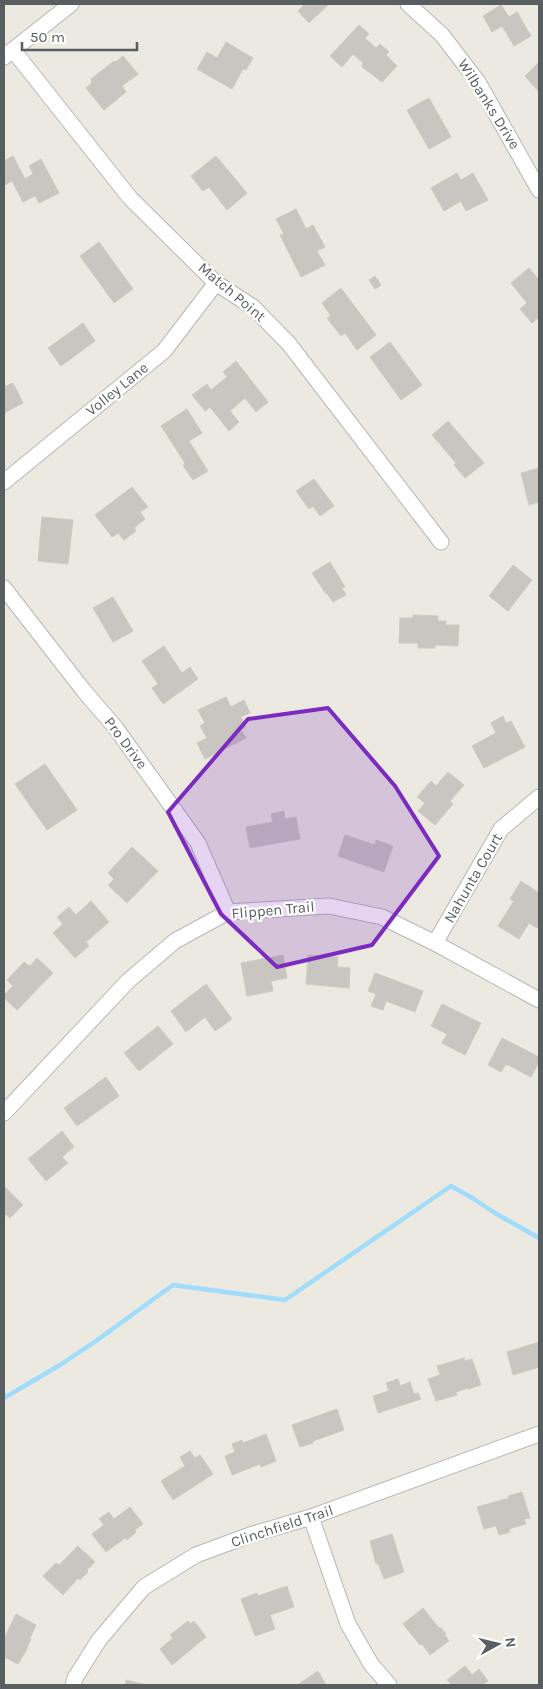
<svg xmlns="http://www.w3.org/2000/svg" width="543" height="1689" font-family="Karla,sans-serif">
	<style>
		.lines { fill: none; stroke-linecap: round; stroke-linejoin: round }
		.stream { stroke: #a0dcfc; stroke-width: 4.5 }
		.building { fill: #c9c5c0; stroke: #d0cabf }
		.street-casing { stroke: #b4b7bb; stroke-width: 17 }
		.street { stroke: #fff; stroke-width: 15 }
		.marked { fill: #7b2cbf; fill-opacity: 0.2; stroke: #7b2cbf; stroke-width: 4; stroke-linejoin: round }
		.labels { text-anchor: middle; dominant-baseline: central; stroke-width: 4.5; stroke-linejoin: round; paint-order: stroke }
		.street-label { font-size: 15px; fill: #595e61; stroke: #fff }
	</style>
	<rect width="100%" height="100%" fill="#ece9e1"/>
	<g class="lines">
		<!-- stream -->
		<path class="stream" d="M4 1398 60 1365 96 1341 173 1285 285 1300 451 1186 474 1199 495 1213 539 1238"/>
	</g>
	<!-- building -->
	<path class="building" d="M305 4H329L309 23 298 11Z
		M501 5 509 17 517 12 531 36 514 46 502 26 492 32 483 16Z
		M359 25 369 34 365 38 376 48 380 44 389 52 386 55 397 66 382 82 362 67 363 63 353 54 342 67 330 56Z
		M226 42 253 58 246 70 243 69 232 89 197 69 207 52 217 58Z
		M123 56 138 74 122 86 126 92 104 110 86 88 92 82 91 79 114 61 116 62Z
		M539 62V92L525 76Z
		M429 98 451 137 429 149 407 110Z
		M13 156 25 179 33 174 29 166 41 159 59 193 39 203 35 196 23 202 12 181 5 185 4 181V161Z
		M216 156 247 193 227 210 209 187 203 191 191 176Z
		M457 173 461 180 473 173 488 200 466 211 461 201 444 211 431 188Z
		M296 209 306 229 313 225 325 247 317 251 325 265 301 277 280 235 284 234 276 219Z
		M99 242 133 289 114 303 80 256Z
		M529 268 539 280V317L532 323 520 309 527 303 511 283Z
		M375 276 381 285 375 289 369 280Z
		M341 288 376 335 357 350 345 333 341 336 327 318 331 316 322 303Z
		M83 323 95 341 61 366 48 348Z
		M390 342 422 385 401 400 370 357Z
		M236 361 268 402 256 412 245 398 230 411 239 422 229 431 210 407 205 411 192 395 207 384 211 390 227 377 223 372Z
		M13 383 23 403 4 413V387Z
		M187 409 202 433 189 441 208 471 193 480 183 465 185 463 161 426Z
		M448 421 484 463 465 478 454 465 456 463 432 435Z
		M539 468V502L529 505 521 473Z
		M314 479 334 506 320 516 313 506 309 509 296 491Z
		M132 487 148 507 140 512 145 519 134 528 136 531 124 540 118 533 112 537 95 515Z
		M42 517 73 520 68 564 38 561Z
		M330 562 345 587 342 588 346 595 333 602 327 593 326 594 312 573Z
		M513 565 532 580 508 611 489 596Z
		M113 597 133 631 113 642 93 608Z
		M413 615 438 616V621H446V625H459L458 646 435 645V648H418V643H399L400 618H413Z
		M164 646 182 673 190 667 198 679 163 704 152 688 158 684 142 661Z
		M226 697 231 707 244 700 250 713 241 717 246 727 241 730 246 738 205 759 197 743 207 738 200 726 205 723 198 710Z
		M503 716 506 723 511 721 525 747 484 768 472 746 496 733 491 723Z
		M45 764 77 810 47 830 15 784Z
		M448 772 464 785 450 801 453 804 435 825 418 811 425 803 417 797 431 781 436 786Z
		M284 811 285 819 296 817 300 839 250 848 246 827 273 822 271 814Z
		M345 835 375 845 376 840 393 846 384 872 338 856Z
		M132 847 158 871 127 903 108 885 114 879 108 873Z
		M521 881 539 893V924L537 928 529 923 519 939 498 926 514 901 510 899Z
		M91 901 109 922 86 942 89 946 75 958 53 933 63 924 57 917 69 907 76 915Z
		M283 955 287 978 271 981 273 991 247 996 241 963Z
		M308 955 338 957 337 967 350 968 349 988 306 984Z
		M37 958 53 973 17 1010 4 998V995L13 986 7 980 24 962 30 966Z
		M375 973 423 991 415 1012 386 1001 383 1010 371 1006 376 994 368 991Z
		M206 984 232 1019 215 1031 205 1017 186 1032 171 1011Z
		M442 1004 481 1023 465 1055 442 1043 447 1034 431 1026Z
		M158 1026 173 1044 139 1071 124 1053Z
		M502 1038 539 1057V1062L531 1077 506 1064 501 1072 488 1065Z
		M106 1077 119 1096 77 1126 64 1108Z
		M62 1131 74 1147 62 1157 68 1163 46 1181 28 1159Z
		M4 1186 23 1205 10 1218 4 1213Z
		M539 1342V1367L513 1375 507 1352Z
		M464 1358 465 1361 472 1359 481 1385 468 1389V1388L456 1392 457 1395 436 1401 428 1379 440 1375 437 1366Z
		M398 1379 400 1386 410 1382 414 1394 418 1393 421 1399 378 1413 373 1396 389 1391 386 1383Z
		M337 1409 344 1430 313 1441V1443L300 1447 292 1425Z
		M266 1434 276 1461 261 1467 260 1464 232 1475 225 1456 235 1452 232 1444 242 1440 243 1443Z
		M190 1451 195 1458 200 1455 213 1474 173 1500 161 1481 185 1466 180 1457Z
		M522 1492 530 1518 524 1519 526 1524 509 1529 510 1532 499 1535 496 1526 484 1529 477 1507 509 1498 508 1496Z
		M130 1507 143 1524 135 1530 136 1532 127 1540 125 1538 106 1552 92 1534 104 1525 99 1519 109 1512 114 1519Z
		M392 1534 404 1572 384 1579 378 1563 376 1564 370 1541Z
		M78 1546 95 1562 87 1570 88 1572 80 1580 78 1578 63 1595 43 1576 56 1563 59 1565Z
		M287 1586 294 1607 270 1615 275 1629 255 1636 241 1599 257 1593 258 1596Z
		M423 1608 439 1628 440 1627 446 1634 445 1635 449 1641 430 1655 422 1644 420 1645 403 1624Z
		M16 1614 36 1625 30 1638 31 1639 27 1647H28L18 1664 4 1657V1639Z
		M188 1621 190 1624 194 1621 206 1637 172 1665 160 1649 173 1638 170 1635Z
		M465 1666 472 1675 479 1669 488 1681 482 1685H452L447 1680Z
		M318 1671 326 1685H300L299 1684Z
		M126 1680 147 1685H125Z"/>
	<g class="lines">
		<defs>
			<path id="street" d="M408 4 442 35 478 82 539 190
				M13 50 130 198 216 283 253 307 289 344 441 542
				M4 57 71 4
				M4 482 164 351 216 283
				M4 588 84 691 115 727 198 843 228 912
				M435 943 501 829 539 797
				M4 1113 128 981 175 941 228 912 329 906 382 917 435 943 539 1000
				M311 1517 348 1624 371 1664 389 1685
				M73 1685 75 1678 99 1640 144 1587 196 1555 250 1535 311 1517 539 1434"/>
		</defs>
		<!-- street casing -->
		<use href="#street" class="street-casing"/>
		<!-- street -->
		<use href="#street" class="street"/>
	</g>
	<!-- marked area -->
	<path class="marked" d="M328 708 395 786 439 856 372 945 277 967 221 914 168 812 248 719Z"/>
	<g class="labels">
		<!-- street labels -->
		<g class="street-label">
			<text transform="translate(489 104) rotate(58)">Wilbanks Drive</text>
			<text transform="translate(232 292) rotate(40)">Match Point</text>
			<text transform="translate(117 389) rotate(-39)">Volley Lane</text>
			<text transform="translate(126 743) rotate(53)">Pro Drive</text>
			<text transform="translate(473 878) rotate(-60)">Nahunta Court</text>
			<text transform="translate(273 910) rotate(-5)">Flippen Trail</text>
			<text transform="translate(282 1526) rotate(-18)">Clinchfield Trail</text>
		</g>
	</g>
	<!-- border -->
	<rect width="543" height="1689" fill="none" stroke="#595e61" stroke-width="10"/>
	<!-- north arrow -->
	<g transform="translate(498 1644) rotate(82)" stroke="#ffffff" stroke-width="4" paint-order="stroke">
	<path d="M0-4L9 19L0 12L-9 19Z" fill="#595e61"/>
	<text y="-8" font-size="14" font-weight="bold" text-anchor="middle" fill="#595e61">N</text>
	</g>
	<!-- scale -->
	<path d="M22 42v8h115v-8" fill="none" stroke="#595e61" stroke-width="2.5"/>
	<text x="30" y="42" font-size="15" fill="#595e61" stroke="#ffffff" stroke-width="4" paint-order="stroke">50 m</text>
</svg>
